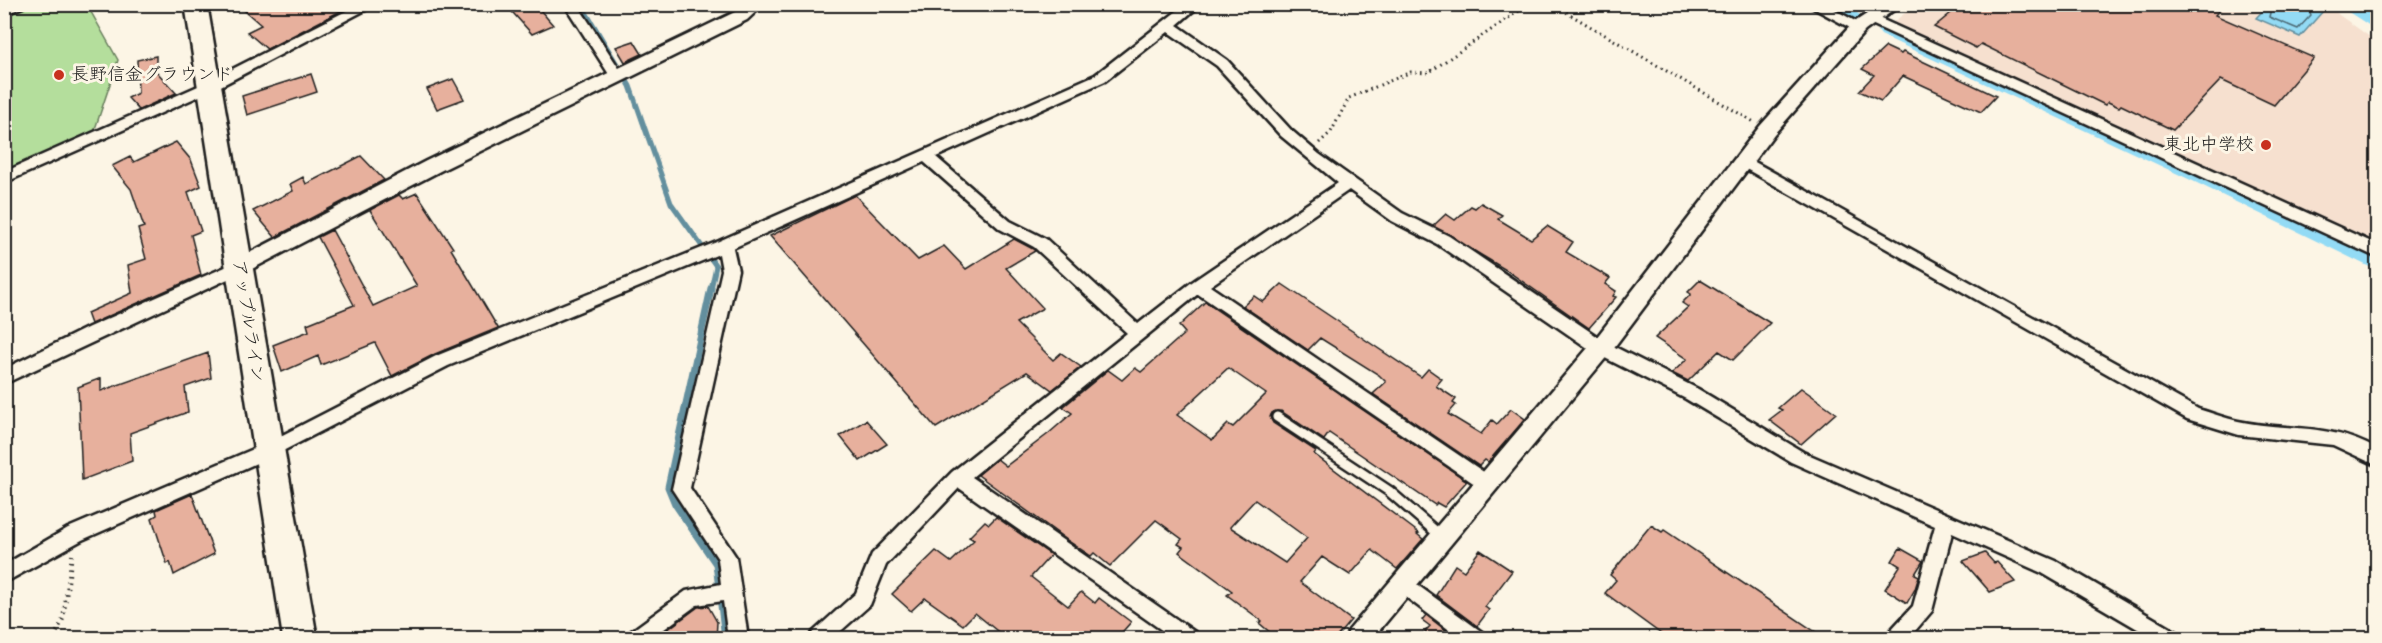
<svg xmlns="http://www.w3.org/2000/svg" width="2382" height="643" font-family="Mynerve,'Klee One',sans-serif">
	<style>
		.built { fill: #f6e0cf }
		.green { fill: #b4de9c; stroke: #687d5c; stroke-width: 1.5 }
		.water { fill: #93dbf5; stroke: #638f9e; stroke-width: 1.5 }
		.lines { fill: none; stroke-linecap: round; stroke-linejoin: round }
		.shore { stroke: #4c6873; stroke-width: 1.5 }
		.stream-far1 { stroke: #638f9e; stroke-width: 5 }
		.stream { stroke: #638f9e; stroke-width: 7 }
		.canal { fill: #93dbf5; fill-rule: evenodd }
		.building { fill: #e7b09d; stroke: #1c1c1c; stroke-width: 1.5; fill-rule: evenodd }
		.service-casing { stroke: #1c1c1c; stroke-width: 14 }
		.minor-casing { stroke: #1c1c1c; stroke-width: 5 }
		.tertiary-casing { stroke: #1c1c1c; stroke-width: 5 }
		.trunk-casing { stroke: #1c1c1c; stroke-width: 5 }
		.path-far1 { stroke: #1c1c1c; stroke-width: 3; stroke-dasharray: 1.5 4; stroke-linecap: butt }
		.path { stroke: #1c1c1c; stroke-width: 4; stroke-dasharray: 1.5 5; stroke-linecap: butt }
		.service { stroke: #fcf5e5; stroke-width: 9 }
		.minor { fill: #fcf5e5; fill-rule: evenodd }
		.tertiary { fill: #fcf5e5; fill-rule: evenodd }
		.trunk { fill: #fcf5e5; fill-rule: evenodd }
		.poi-dot { fill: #c8321e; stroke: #fcf5e5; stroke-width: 2 }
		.labels { text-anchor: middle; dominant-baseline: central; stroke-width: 6; stroke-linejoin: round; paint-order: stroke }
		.poi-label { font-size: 18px; fill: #1c1c1c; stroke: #fcf5e5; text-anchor: start }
		.street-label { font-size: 18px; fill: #1c1c1c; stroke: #fcf5e5 }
	</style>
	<rect width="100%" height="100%" fill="#fcf5e5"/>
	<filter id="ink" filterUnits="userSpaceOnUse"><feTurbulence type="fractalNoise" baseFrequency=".0167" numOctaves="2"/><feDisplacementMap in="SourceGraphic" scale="12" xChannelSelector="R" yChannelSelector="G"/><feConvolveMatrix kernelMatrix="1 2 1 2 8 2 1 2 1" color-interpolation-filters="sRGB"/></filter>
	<g filter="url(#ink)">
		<!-- built -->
		<path class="built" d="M1917 4 2330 5 2339 15 2377 42V248L1892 23Z"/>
		<!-- green -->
		<path class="green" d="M26 5H87L118 60 94 132 5 172V16Z"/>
		<!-- water -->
		<path class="water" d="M2268 5H2307L2323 11 2300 37 2256 18Z"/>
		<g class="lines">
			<!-- shore -->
			<path class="shore" d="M2272 4 2269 17 2298 29 2311 15 2307 4"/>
			<!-- stream-far1 -->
			<path class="stream-far1" d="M581 4 630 86 671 203 716 266 711 289"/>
			<!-- stream -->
			<path class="stream" d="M711 288 668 487 675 504 716 564 725 638"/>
			<!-- canal -->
			<path class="canal" d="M1822 4H1844L1863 17 1855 22Z
				M2336 4H2356L2378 18V31Z
				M1887 26 2209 172 2378 255V271L2195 182 1881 35 1878 31Z"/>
		</g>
		<!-- building -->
		<path class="building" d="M237 4H354L267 49 247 32 261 25Z
			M505 4H535L553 25 532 34Z
			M1962 4H2043L2055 10 2061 4H2225L2215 15 2314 58 2274 105 2221 80 2173 130 2121 105 2119 107 2108 102 2105 105 1981 44 1976 48 1934 27Z
			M634 41 642 54 625 62 616 47Z
			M1886 47 1901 54 1903 52 1996 96 1981 112 1903 76 1881 101 1859 91 1874 75 1862 69Z
			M156 56V71L176 93 139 110 128 98 138 93 137 60Z
			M311 74 317 92 247 115 242 96Z
			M453 79 464 99 437 109 427 89Z
			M176 142 191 160 201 186 188 192 201 231 191 235 201 275 91 324 87 313 132 293 128 265 146 259 138 229 144 227 131 189 112 166 130 157 134 162Z
			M361 156 384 180 275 237 253 211 293 191 290 184 303 177 306 184Z
			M417 193 453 248 451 249 498 328 435 354 392 376 375 343 321 365 318 356 282 372 273 345 309 331 307 324 354 305 318 237 332 230 373 306 417 286 370 210 399 195 403 199Z
			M855 195 918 260 944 246 966 269 1014 239 1033 249 1035 251 1006 268 1043 308 1016 323 1053 360 1061 353 1081 367 1052 390 1027 372 936 428 770 236Z
			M1481 203 1502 215 1498 219 1531 239 1547 226 1573 242 1566 252 1610 278 1605 284 1616 291 1613 296 1616 297 1589 328 1506 270 1433 226 1446 214 1455 220 1471 206 1475 208Z
			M1700 280 1770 323 1733 360 1719 351 1688 381 1672 373 1687 359 1655 338 1688 307 1682 303 1691 294 1688 292Z
			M1282 284 1421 377 1428 369 1442 379 1436 386 1456 399 1453 403 1456 405 1448 414 1481 434 1492 420 1497 424 1511 409 1525 419 1488 462 1485 460 1479 466 1373 394 1386 382 1379 375 1320 338 1308 350 1243 306 1254 296 1263 302Z
			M1205 302 1467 481 1444 507 1437 503 1435 505 1329 433 1324 440 1281 411 1272 413 1270 417 1273 423 1316 451 1314 454 1419 533 1417 534 1423 539 1397 569 1372 550 1350 575 1322 557 1300 582 1351 620 1335 639H1278L1259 623 1262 621 1227 595 1232 591 1179 552 1183 547 1178 544 1182 539 1156 520 1110 566 1094 553 1091 556 1067 540 978 475 997 459 1006 466 1048 434 1072 413 1063 407 1108 370 1122 380 1135 368 1141 372 1185 333 1179 326ZM1228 368 1266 394 1233 427 1228 424 1212 440 1177 415ZM1255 500 1307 538 1285 563 1230 527Z
			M208 353 211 378 185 387 188 412 130 433 132 461 82 480 78 387 101 378V391Z
			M1801 388 1836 413 1801 444 1769 420 1782 410 1778 408Z
			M866 420 887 444 860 461 840 436Z
			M192 494 214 554 174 575 170 562 167 564 152 518 157 515 156 510Z
			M996 517 1051 555 1031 577 1068 606 1081 592 1095 603 1099 598 1131 622 1116 639H1007L975 613 963 625 925 598 911 611 892 594 936 551 951 562 974 540 969 537 985 521 989 524Z
			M1651 525 1662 532 1664 530 1826 639H1668L1605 593 1616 580 1610 575Z
			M1900 548 1923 561 1915 574 1919 576 1915 589 1907 603 1885 589 1900 566 1892 561Z
			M1480 550 1512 571 1485 607 1489 610 1477 626 1436 595 1455 565 1464 571Z
			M1985 553 1994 563 1997 562 2015 582 1990 592 1963 561Z
			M708 606 717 622 716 639H655L698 607Z
			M1426 615 1457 639H1418L1430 626 1422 620Z"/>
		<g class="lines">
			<defs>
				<path id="service" d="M1277 417 1389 491 1442 537"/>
				<path id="minor" d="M24 4 23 7 4 15V6Z
					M360 4H377L215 89 4 183V172L205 83Z
					M564 4H577L624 76 622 79H612Z
					M1186 4H1201L1177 25 1227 60 1291 130 1319 154 1402 213 1449 236 1607 343 1698 389 1803 452 2056 561 2177 632 2180 638H2153L2042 573 1952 533 1932 611 1909 638H1886L1889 632 1913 606 1935 526 1791 462 1686 399 1595 353 1437 244 1392 221 1349 190 1210 286 1494 479 1497 484 1494 489 1488 492 1482 489 1198 294 972 477 1195 632 1198 638H1173L959 488 886 565 870 605 833 638H810L813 632 856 593 872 554 952 472 1127 333 1034 247 1000 229 924 162 733 248 738 270 690 488 736 557 748 638H728L723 601 697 605 652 638H627L630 632 686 591 721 584 718 559 672 489 722 270 719 254 448 366 275 455 82 540 4 583V565L68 528 263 445 436 356 719 241 1095 75ZM1168 32 1217 66 1281 136 1338 183 1192 282 1138 324 1046 239 1010 221 936 157 1105 81Z
					M1806 4H1824L1866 27 1864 30H1854Z
					M1872 15 2378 245V258L1867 22 1865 19Z
					M1744 156 2198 409C2212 413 2225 418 2238 421 2290 432 2329 422 2378 450V466L2333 445 2239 435 2187 419 1739 165 1737 161Z
					M239 261 247 267 245 271 4 384V369L89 327Z
					M1405 576 1482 632 1485 638H1460L1398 591 1395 585 1398 579Z"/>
				<path id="tertiary" d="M745 4H764L747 20 440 171 246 272 239 274 232 272 229 267 232 262 426 161 735 12Z
					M1882 4H1902L1865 31 1774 134 1609 354 1373 638H1346L1349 630 1593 342 1760 126 1853 23Z"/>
				<path id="trunk" d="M185 4H207L317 638H283Z"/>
			</defs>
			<!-- service casing -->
			<use href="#service" class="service-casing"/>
			<!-- minor casing -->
			<use href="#minor" class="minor-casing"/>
			<!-- tertiary casing -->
			<use href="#tertiary" class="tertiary-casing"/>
			<!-- trunk casing -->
			<use href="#trunk" class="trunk-casing"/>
			<!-- path-far1 -->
			<path class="path-far1" d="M1552 4 1754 122
				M1319 143 1331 132 1349 98 1411 72 1428 73 1529 4"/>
			<!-- path -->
			<path class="path" d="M54 638 63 619 72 555"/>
			<!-- service -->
			<use href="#service" class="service"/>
			<!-- minor -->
			<use href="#minor" class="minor"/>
			<!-- tertiary -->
			<use href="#tertiary" class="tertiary"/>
			<!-- trunk -->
			<use href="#trunk" class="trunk"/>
		</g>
	</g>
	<!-- markers -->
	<g class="poi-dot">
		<circle cx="59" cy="75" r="6"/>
		<circle cx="2266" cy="145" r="6"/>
	</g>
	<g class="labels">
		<!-- poi labels -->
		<g class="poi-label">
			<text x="71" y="75">長野信金グラウンド</text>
			<text x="2254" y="145" text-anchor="end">東北中学校</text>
		</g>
		<!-- street labels -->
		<g class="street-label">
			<text transform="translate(248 321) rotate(81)">アップルライン</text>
		</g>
	</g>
	<!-- margin -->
	<rect width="2382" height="643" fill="none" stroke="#fcf5e5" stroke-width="24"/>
	<rect x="12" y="12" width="2358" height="619" fill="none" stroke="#1c1c1c" stroke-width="2" filter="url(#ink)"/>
</svg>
